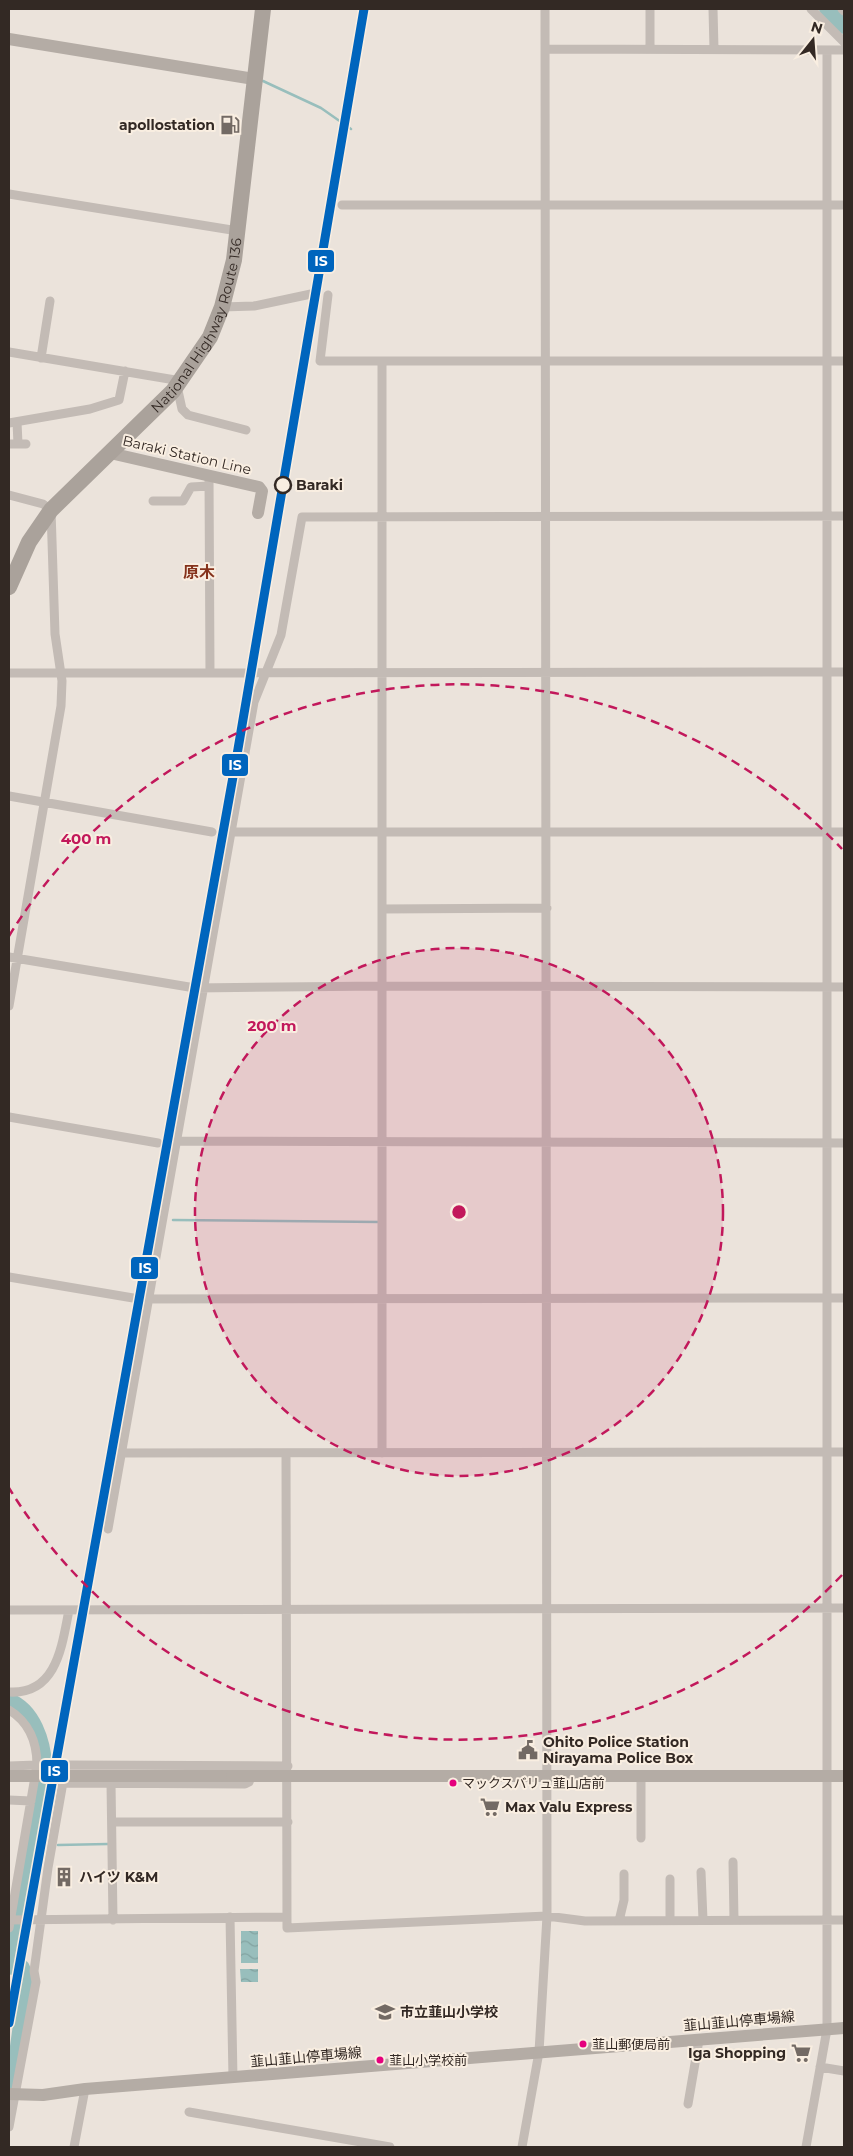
<svg xmlns="http://www.w3.org/2000/svg" width="853" height="2156" font-family="Montserrat,'Noto Sans JP',sans-serif">
	<style>
		.water { fill: url(#water-waves) }
		.lines { fill: none; stroke-linecap: round; stroke-linejoin: round }
		.stream { stroke: #98bebc; stroke-width: 2.5 }
		.river { stroke: #98bebc; stroke-width: 16 }
		.street { stroke: #c3bbb5; stroke-width: 9 }
		.secondary { stroke: #b4aca5; stroke-width: 12 }
		.highway { stroke: #aaa29b; stroke-width: 16 }
		.secondary-bridge { stroke: #b4aca5; stroke-width: 12 }
		.rail-1-casing { stroke: #f9eee1; stroke-width: 12 }
		.rail-1 { stroke: #0065bd; stroke-width: 9 }
		.ring { fill: none; stroke: #c2185b; stroke-width: 2.5; stroke-dasharray: 9 6 }
		.stop-dot { fill: #f9eee1; stroke: #332924; stroke-width: 2.5 }
		.bus-dot { fill: #e5007d; stroke: #f9eee1; stroke-width: 2 }
		.labels { text-anchor: middle; dominant-baseline: central; stroke-width: 4; stroke-linejoin: round; paint-order: stroke }
		.bus-label { font-size: 13px; fill: #332924; stroke: #f9eee1; text-anchor: start }
		.poi-label { font-size: 14px; font-weight: bold; fill: #332924; stroke: #f9eee1; text-anchor: start }
		.street-label { font-size: 14px; fill: #332924; stroke: #f9eee1 }
		.stop-label { font-size: 14px; font-weight: bold; fill: #332924; stroke: #f9eee1; text-anchor: start }
		.quarter-label { font-size: 16px; font-weight: bold; fill: #85321b; stroke: #f9eee1 }
		.centre { fill: #c2185b; stroke: #f9eee1; stroke-width: 2.5 }
		.ring-label { font-size: 15px; text-anchor: middle; font-weight: bold; fill: #c2185b; stroke: #f9eee1; stroke-width: 4; stroke-linejoin: round; paint-order: stroke }
		.line-badge { stroke: #f9eee1; stroke-width: 2 }
		.badge-label { font-size: 14px; text-anchor: middle; font-weight: bold; fill: #fff }
	</style>
	<defs>
		<pattern id="water-waves" width="16" height="10" patternUnits="userSpaceOnUse" patternTransform="scale(1.25)"><rect width="16" height="10" fill="#98bebc"/><path d="M0 5q4-4 8 0t8 0" fill="none" stroke="#83a3a1"/></pattern>
	</defs>
	<rect width="100%" height="100%" fill="#ebe3db"/>
	<!-- water -->
	<path class="water" d="M241 1931H258V1963H241Z
		M240 1969H258V1982H241Z"/>
	<g class="lines">
		<!-- stream -->
		<path class="stream" d="M263 81 321 108 351 129
			M173 1220 380 1222
			M58 1845 108 1844"/>
		<!-- river -->
		<path class="river" d="M827 9 844 26
			M9 1701C33 1710 43 1742 44 1765L10 1960 13 1967 22 1968 27 1981 13 2083"/>
		<!-- street -->
		<path class="street" d="M650 9V49
			M713 9 714 49
			M811 9 844 42
			M842 9 844 11
			M545 49 844 50
			M9 194 238 231
			M342 205H844
			M328 295 320 361H844
			M222 307 254 306 311 294
			M9 352 181 381
			M41 358 50 301
			M177 386 182 409 188 415 246 430
			M17 422 18 444
			M9 423 90 409 119 400 125 371
			M9 444H26
			M209 476 210 673
			M9 495 43 504 51 510 55 634 62 681 61 706 9 1006
			M153 501H183L191 487 209 486
			M9 673 844 672
			M9 796 212 832
			M232 832H844
			M382 909 547 908
			M9 957 195 988 382 986 844 987
			M9 1117 158 1143
			M177 1141 844 1143
			M9 1277 139 1299 844 1298
			M121 1453 844 1452
			M286 1453 287 1928 547 1916 585 1921 844 1920
			M382 1453V361
			M108 1529 254 702 281 635 302 517 844 516
			M9 1610 844 1608
			M9 1692C57 1695 62 1645 69 1610
			M9 1710C29 1722 37 1743 37 1765L9 1928
			M9 1766 37 1765
			M641 1776V1838
			M63 1783 245 1784 249 1782 251 1777
			M111 1783 113 1920
			M9 1800 31 1801
			M112 1822H288
			M733 1862 734 1920
			M701 1872 703 1920
			M670 1879V1920
			M230 1917 233 2078
			M9 1920 287 1917
			M619 1921 624 1900V1874
			M820 2067 844 2071
			M688 2104 699 2040
			M189 2112 390 2147
			M9 2127 36 1982 34 1971 48 1868 66 1765 288 1766
			M74 2147 85 2089
			M522 2147 539 2052 547 1916 545 9
			M806 2147 827 2029V50"/>
		<!-- secondary -->
		<path class="secondary" d="M9 39 254 79
			M110 453 259 487 262 491 258 513
			M221 1776H844
			M9 2094 43 2095 85 2089 844 2028"/>
		<!-- highway -->
		<path class="highway" id="s1" d="M9 587 29 542 51 510 173 391 210 337 222 307 234 260 263 9"/>
		<!-- secondary-bridge -->
		<path class="secondary-bridge" d="M9 1776H221"/>
		<defs>
			<path id="rail-1" d="M9 2023 238 749 364 9"/>
		</defs>
		<!-- rail-1 casing -->
		<use href="#rail-1" class="rail-1-casing"/>
		<!-- rail-1 -->
		<use href="#rail-1" class="rail-1"/>
	</g>
	<!-- distance rings -->
	<circle cx="459" cy="1212" r="264" fill="#c2185b" fill-opacity=".12"/>
	<g class="ring">
		<circle cx="459" cy="1212" r="264"/>
		<path d="M842 1575A528 528 0 0 1 9 1488M9 936A528 528 0 0 1 842 849"/>
	</g>
	<!-- icons -->
	<defs>
		<symbol id="fuel-bare" viewBox="-9 -9 18 18"><path d="M-5.5-6h7V0h2V4h1.3V-2.5L3-4.5l.8-.8L6-3V5H2.5V1h-1V6h-7ZM-4.2-4.7v3.2H.2V-4.7Z" fill="#736a64" stroke="#f9eee1" stroke-width="2.5" paint-order="stroke"/></symbol>
		<symbol id="civic-bare" viewBox="-9 -9 18 18"><path d="M-.6-6.5H3V-4.5H.6V-3L4-1V1h2V6H-6V1h2V-1L-.6-3ZM-1.2 2.5V6h2.4V2.5Z" fill="#736a64" stroke="#f9eee1" stroke-width="2.5" paint-order="stroke"/></symbol>
		<symbol id="supermarket-bare" viewBox="-9 -9 18 18"><path d="M-6-5.5h2.5l.6 2H6L4.5 2H-2.5L-4.4-4H-6ZM-1.5 3.2a1.3 1.3 0 1 0 .1 0ZM3 3.2a1.3 1.3 0 1 0 .1 0Z" fill="#736a64" stroke="#f9eee1" stroke-width="2.5" paint-order="stroke"/></symbol>
		<symbol id="building-bare" viewBox="-9 -9 18 18"><path d="M-4-6H4V6H1V3H-1V6H-4ZM-2.5-4.3h1.7v1.8h-1.7ZM.8-4.3h1.7v1.8H.8ZM-2.5-1h1.7V.8h-1.7ZM.8-1h1.7V.8H.8Z" fill="#736a64" stroke="#f9eee1" stroke-width="2.5" paint-order="stroke"/></symbol>
		<symbol id="school-bare" viewBox="-9 -9 18 18"><path d="M0-5L7-2L0 1L-7-2ZM-4 1L0 2.5L4 1V4Q0 6-4 4Z" fill="#736a64" stroke="#f9eee1" stroke-width="2.5" paint-order="stroke"/></symbol>
	</defs>
	<g fill-rule="evenodd">
		<use href="#fuel-bare" x="216" y="111" width="28" height="28"/>
		<use href="#civic-bare" x="514" y="1736" width="28" height="28"/>
		<use href="#supermarket-bare" x="476" y="1793" width="28" height="28"/>
		<use href="#building-bare" x="50" y="1863" width="28" height="28"/>
		<use href="#school-bare" x="371" y="1998" width="28" height="28"/>
		<use href="#supermarket-bare" x="787" y="2039" width="28" height="28"/>
	</g>
	<!-- markers -->
	<circle class="stop-dot" cx="283" cy="485" r="8"/>
	<g class="bus-dot">
		<circle cx="453" cy="1783" r="4.5"/>
		<circle cx="583" cy="2044" r="4.5"/>
		<circle cx="380" cy="2060" r="4.5"/>
	</g>
	<g class="labels">
		<!-- bus labels -->
		<g class="bus-label">
			<text x="462" y="1783">マックスバリュ韮山店前</text>
			<text x="592" y="2044">韮山郵便局前</text>
			<text x="389" y="2060">韮山小学校前</text>
		</g>
		<!-- poi labels -->
		<g class="poi-label">
			<text x="215" y="125" text-anchor="end">apollostation</text>
			<text x="543" y="1742">Ohito Police Station<tspan x="543" dy="16">Nirayama Police Box</tspan></text>
			<text x="505" y="1807">Max Valu Express</text>
			<text x="79" y="1877">ハイツ K&amp;M</text>
			<text x="400" y="2012">市立韮山小学校</text>
			<text x="786" y="2053" text-anchor="end">Iga Shopping</text>
		</g>
		<!-- street labels -->
		<g class="street-label">
			<text stroke="none"><textPath href="#s1" startOffset="329">National Highway Route 136</textPath></text>
			<text transform="translate(187 455) rotate(13)">Baraki Station Line</text>
			<text transform="translate(739 2021) rotate(-5)">韮山韮山停車場線</text>
			<text transform="translate(306 2057) rotate(-5)">韮山韮山停車場線</text>
		</g>
		<!-- stop labels -->
		<g class="stop-label">
			<text x="296" y="485">Baraki</text>
		</g>
		<!-- quarter labels -->
		<g class="quarter-label">
			<text x="199" y="572">原木</text>
		</g>
	</g>
	<circle cx="459" cy="1212" r="8" class="centre"/>
	<g class="ring-label">
		<text x="86" y="844">400 m</text>
		<text x="272" y="1031">200 m</text>
	</g>
	<g class="line-badge">
		<rect x="307" y="249" width="28" height="24" rx="5" fill="#0065bd"/>
		<rect x="221" y="753" width="28" height="24" rx="5" fill="#0065bd"/>
		<rect x="130" y="1256" width="29" height="24" rx="5" fill="#0065bd"/>
		<rect x="40" y="1759" width="29" height="24" rx="5" fill="#0065bd"/>
	</g>
	<g class="badge-label">
		<text x="321" y="266">IS</text>
		<text x="235" y="770">IS</text>
		<text x="145" y="1273">IS</text>
		<text x="54" y="1776">IS</text>
	</g>
	<!-- border -->
	<rect width="853" height="2156" fill="none" stroke="#332924" stroke-width="20"/>
	<!-- north arrow -->
	<g transform="translate(813 40) rotate(17)" stroke="#f9eee1" stroke-width="4" paint-order="stroke">
	<path d="M0-4L9 19L0 12L-9 19Z" fill="#332924"/>
	<text y="-8" font-size="14" font-weight="bold" text-anchor="middle" fill="#332924">N</text>
	</g>
</svg>
